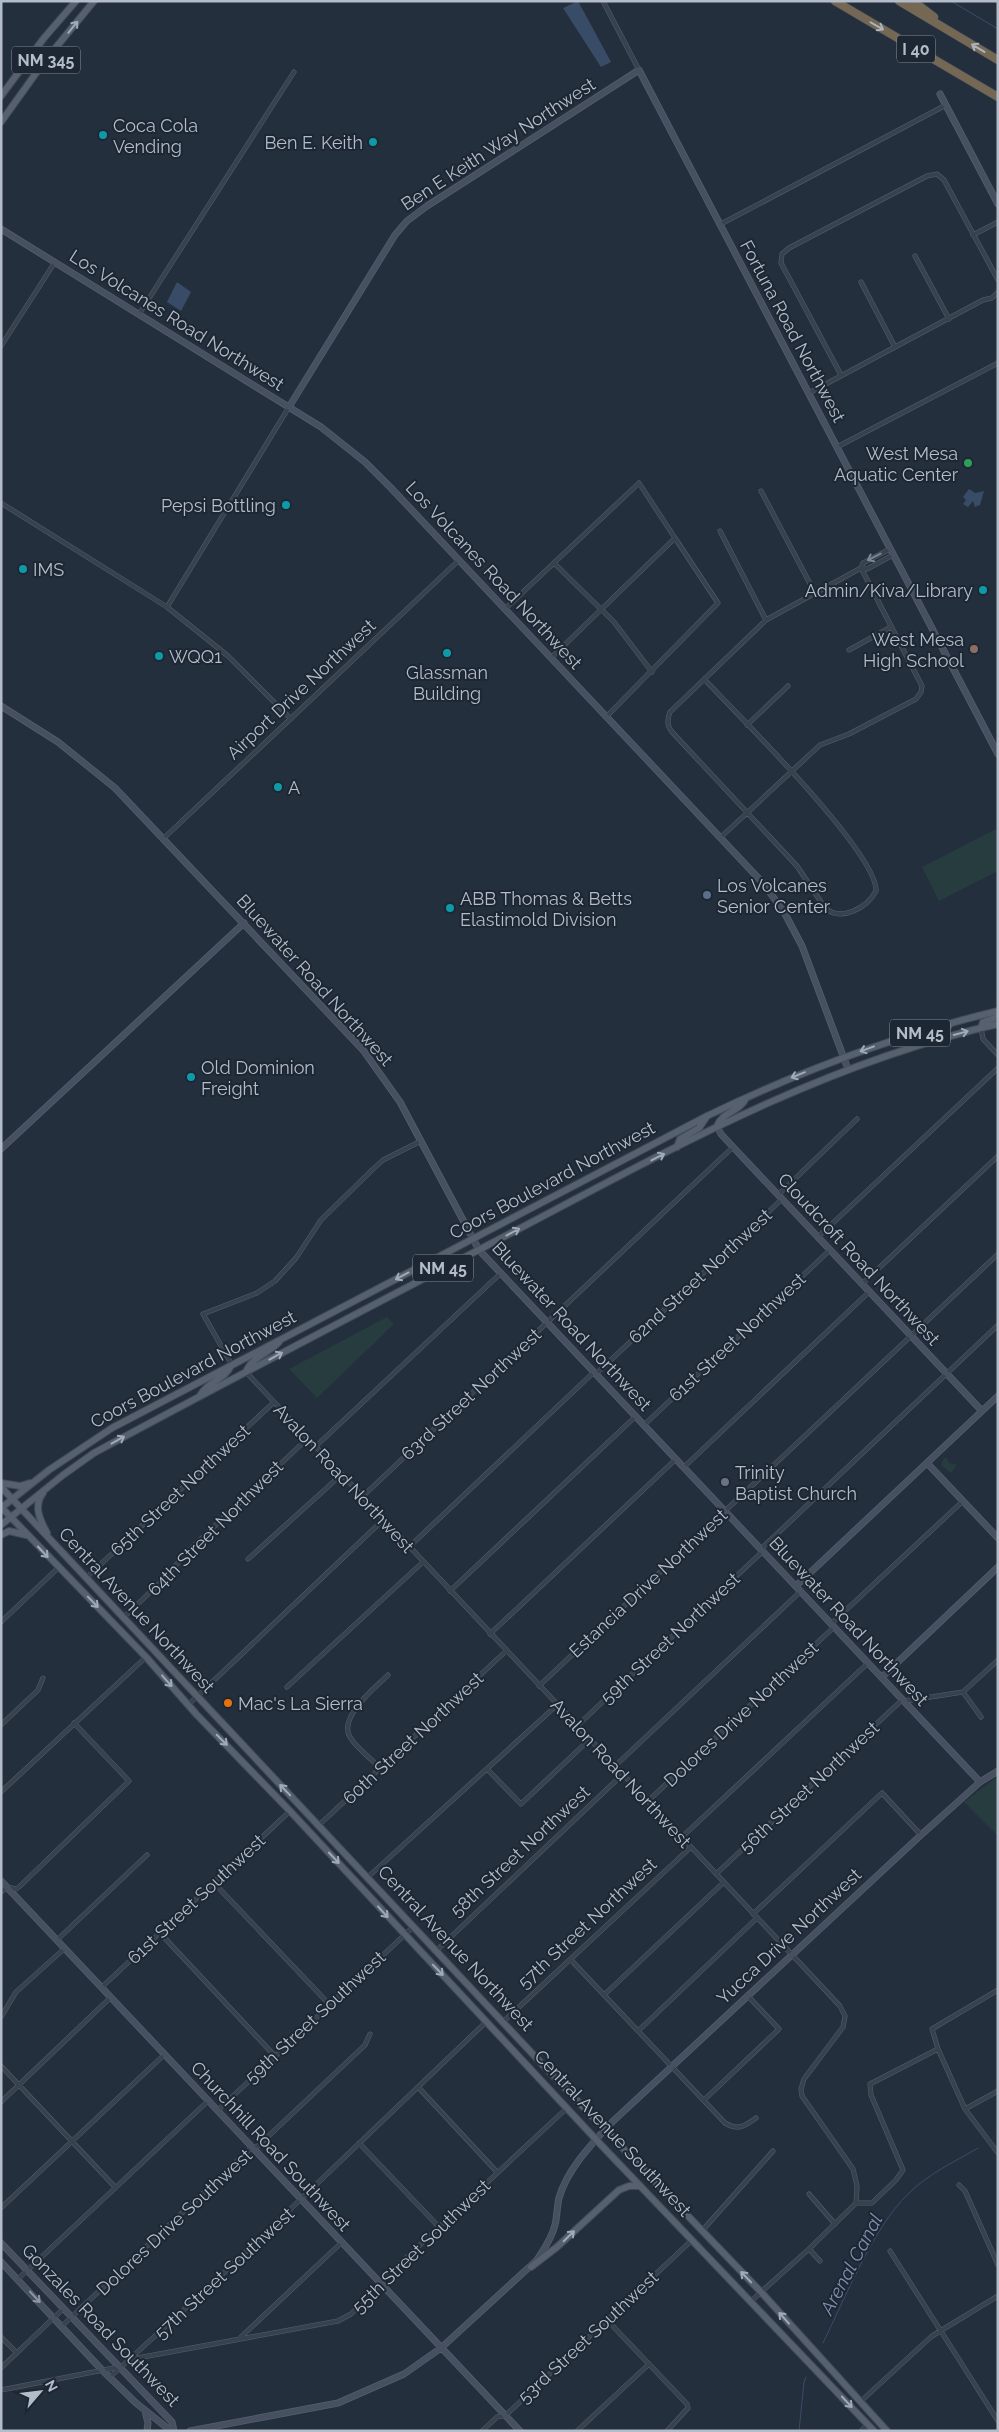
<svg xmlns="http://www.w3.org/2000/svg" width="999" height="2432" font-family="Raleway,sans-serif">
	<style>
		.green { fill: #263c3f }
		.water { fill: #394c67 }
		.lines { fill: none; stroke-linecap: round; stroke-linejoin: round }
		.stream { stroke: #394c67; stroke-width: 1 }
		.street-casing { stroke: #565f6c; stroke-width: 5 }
		.secondary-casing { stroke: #565f6c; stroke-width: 7 }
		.primary-casing { stroke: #414a57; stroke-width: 8 }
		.highway-casing { stroke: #434c59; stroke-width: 9 }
		.street { stroke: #38414e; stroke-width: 4 }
		.secondary { stroke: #465061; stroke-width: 5.5 }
		.primary { stroke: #56606e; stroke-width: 6 }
		.highway { stroke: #746855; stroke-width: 8 }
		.oneway { stroke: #aeb4bd }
		.oneway2 { stroke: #a1aab7 }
		.oneway3 { stroke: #7c8592 }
		.oneway4 { stroke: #8e96a5 }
		.culture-dot { fill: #0f9aa8; stroke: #1d2633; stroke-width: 2 }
		.leisure-dot { fill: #2e9e5b; stroke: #1d2633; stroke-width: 2 }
		.education-dot { fill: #8d6e63; stroke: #1d2633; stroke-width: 2 }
		.service-dot { fill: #5c6f8a; stroke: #1d2633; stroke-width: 2 }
		.worship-dot { fill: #6b7280; stroke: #1d2633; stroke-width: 2 }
		.food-dot { fill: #e8710a; stroke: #1d2633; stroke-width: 2 }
		.labels { text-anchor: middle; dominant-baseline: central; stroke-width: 4; stroke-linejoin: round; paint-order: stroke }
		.shield { fill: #1d2633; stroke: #878f9c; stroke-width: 1 }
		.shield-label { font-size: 16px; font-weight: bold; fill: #b4bcc9 }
		.poi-label { font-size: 18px; fill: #b4bcc9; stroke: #1d2633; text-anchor: start }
		.street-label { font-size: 18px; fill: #b4bcc9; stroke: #1d2633 }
		.water-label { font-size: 19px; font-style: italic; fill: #7c92b1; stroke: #1d2633 }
	</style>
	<rect width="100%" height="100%" fill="#242f3e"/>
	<!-- green -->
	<path class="green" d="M998 828V871L939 901 922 867Z
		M387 1317 394 1324 317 1398 289 1369Z
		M944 1458H947L949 1463 957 1465 951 1473 941 1465Z
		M998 1776V1836L964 1802Z"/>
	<!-- water -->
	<path class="water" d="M578 1 611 62 601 67 563 8Z
		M177 282 191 292 181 311 167 302Z
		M969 489 975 493 984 491 980 505 975 507 973 501 968 507 963 504 966 500 963 497Z"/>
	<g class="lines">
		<!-- stream -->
		<path class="stream" d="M951 1 998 29
			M823 2343C845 2298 873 2228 908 2194 928 2174 954 2162 978 2148
			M799 2431 804 2382 806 2377"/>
		<defs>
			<path id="street" d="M603 1 639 70
				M721 224 946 105
				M973 235 998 222
				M915 256 949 319
				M861 282 895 347
				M139 314 294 72
				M1 346 55 262
				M841 375 781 263 782 254 789 248 927 176 937 174 944 180 998 280
				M809 393 983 300 992 298 998 292
				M837 447 998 363
				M761 491 815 593
				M1 503 167 607 228 656 291 719
				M720 531 766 620
				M554 563 614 622 652 672
				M861 568 863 563 890 549
				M167 607 289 407
				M505 609 639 483 675 538
				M849 650 891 627
				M551 658 675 538 718 603 607 716
				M704 679C736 713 878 853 876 891 867 908 841 922 825 908L797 866 672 732C667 726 667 719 670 712L766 620 861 568 867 569 893 555
				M747 725 788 686
				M721 837 820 745 849 734 916 699 921 692 922 686 861 568
				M164 838 458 561
				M981 1028 983 1039 998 1055
				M778 1195 857 1119
				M818 1237 998 1068
				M862 1284 998 1156
				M232 1365 203 1314 257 1293 275 1281 296 1258 321 1220 371 1171 383 1160 421 1141
				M246 1372 840 2006 845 2016 843 2027 804 2079 801 2089 802 2096 853 2169 857 2186 856 2203
				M596 1374 782 1199
				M644 1425 830 1250
				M315 1447 501 1273
				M684 1467 869 1292
				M362 1497 733 1147
				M409 1547 594 1372
				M761 1549 998 1325
				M248 1559 341 1475
				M86 1578 273 1403
				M450 1591 636 1416
				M124 1617 165 1578 187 1552 307 1439
				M1 1622 58 1568
				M831 1624 963 1501
				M490 1634 676 1459
				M539 1686 998 1254
				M287 1687 423 1562
				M963 1692 981 1717
				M905 1701 963 1692 998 1660
				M188 1705 383 1520
				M1 1725 38 1690 43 1678
				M577 1726 763 1551
				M615 1766 801 1591
				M380 1768C371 1758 357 1749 350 1737 338 1717 375 1688 388 1675
				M487 1769 521 1804 590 1739
				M1 1792 146 1657
				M648 1801 834 1627
				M319 1825 506 1651
				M682 1837 868 1663
				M716 1874 902 1700
				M368 1877 557 1705
				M213 1882 329 2004
				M1 1892 7 1887 16 1889 19 1887 129 1781 74 1723
				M753 1914 882 1793 921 1835
				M160 1933 274 2055
				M57 1940 147 1855
				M437 1950 623 1774
				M571 1960 725 2123C738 2131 745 2126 756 2118
				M102 1987 290 1811
				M998 1990 932 2029 938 2049 965 2109 998 2153
				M604 1995 724 1882
				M1 2017 16 1992 65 1948
				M504 2021 691 1847
				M638 2031 757 1918
				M1 2066 115 2187
				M418 2087 497 2172
				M704 2100 779 2029 747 1995
				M1 2102 111 1997
				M965 2109 998 2091
				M218 2110 414 1926
				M359 2143 439 2227
				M959 2185 965 2191 998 2265
				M809 2194 835 2224
				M856 2203H872L896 2180 903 2170 871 2095 870 2084 938 2049
				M1 2208 165 2054
				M701 2232 773 2151
				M809 2249 820 2261
				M890 2251 998 2421
				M18 2279 209 2100
				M750 2302 809 2249 856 2203
				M607 2320 687 2404 688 2408 667 2431
				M62 2326 252 2147 258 2146 365 2045 370 2034
				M1 2337 17 2353
				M241 2337 341 2243
				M132 2359 338 2321 351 2314 377 2289 379 2283 567 2108
				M1 2368 64 2308
				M110 2377 211 2285 487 2021
				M1 2390 119 2367
				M860 2402 932 2336 998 2296
				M482 2431 497 2417 506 2415 692 2240
				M577 2431 649 2364
				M861 2431 868 2424"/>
			<path id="secondary" d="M940 94 998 204
				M1 229 321 427 365 462 391 488 763 883 784 912 802 946 848 1069
				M289 407 395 235 407 221 427 206 639 70 998 754
				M1 706 58 742 115 788 363 1050 400 1102 479 1250 980 1782
				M717 1126 721 1134 733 1147 982 1411
				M1 1149 244 923
				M927 1463 998 1538
				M796 1586 998 1396
				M882 1677 998 1567
				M1 1881 520 2431
				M1 2243 172 2422 174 2431
				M1 2262 103 2371 136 2403 171 2431
				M145 2411 148 2423 147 2431
				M190 2431 338 2403 404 2374 441 2348 537 2260C544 2249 552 2238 555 2225 557 2217 557 2207 559 2198 567 2170 590 2146 610 2124L921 1835 980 1782 998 1771"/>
			<path id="primary" d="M1 96 44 38 76 1
				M1 122 44 62 94 1
				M981 1028 983 1022 998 1017
				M925 1039 945 1031 950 1024
				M717 1126C723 1111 740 1112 746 1098
				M677 1147 680 1139 699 1128 707 1116
				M246 1372C251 1358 269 1353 279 1342
				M201 1394C209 1381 224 1380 231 1366
				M1 1483 20 1486 30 1483
				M1 1487 543 2065 761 2292 887 2431
				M43 1493C33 1506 40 1520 47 1533
				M1 1507 146 1657 197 1715 290 1811 603 2147 874 2431
				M1 1508 49 1470 112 1428 707 1116C800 1071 897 1035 998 1011
				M1 1525 63 1475 94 1453C233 1378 373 1305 513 1232 669 1150 824 1063 998 1024
				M1 1535 9 1531 26 1535
				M531 2267 557 2247 619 2190 629 2186H640"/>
			<path id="highway" d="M835 1 998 97
				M899 1 998 60
				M913 1 934 17"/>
		</defs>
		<!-- street casing -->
		<use href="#street" class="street-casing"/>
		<!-- secondary casing -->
		<use href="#secondary" class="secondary-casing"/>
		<!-- primary casing -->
		<use href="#primary" class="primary-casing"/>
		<!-- highway casing -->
		<use href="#highway" class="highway-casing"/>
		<!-- street -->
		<use href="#street" class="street"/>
		<!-- secondary -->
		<use href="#secondary" class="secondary"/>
		<!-- primary -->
		<use href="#primary" class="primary"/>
		<!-- highway -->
		<use href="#highway" class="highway"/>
	</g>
	<!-- one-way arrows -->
	<defs><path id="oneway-shaft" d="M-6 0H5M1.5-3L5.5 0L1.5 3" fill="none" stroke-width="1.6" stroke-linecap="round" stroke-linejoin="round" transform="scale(1.25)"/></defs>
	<g class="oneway">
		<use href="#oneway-shaft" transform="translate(877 26) rotate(30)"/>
		<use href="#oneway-shaft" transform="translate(978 48) rotate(-149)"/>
	</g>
	<g class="oneway2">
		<use href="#oneway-shaft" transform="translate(73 27) rotate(-51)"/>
		<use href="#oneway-shaft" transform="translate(961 1033) rotate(-15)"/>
		<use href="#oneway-shaft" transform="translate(867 1049) rotate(160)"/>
		<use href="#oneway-shaft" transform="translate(798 1075) rotate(158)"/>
		<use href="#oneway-shaft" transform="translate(658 1157) rotate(-27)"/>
		<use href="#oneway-shaft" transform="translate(513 1232) rotate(-28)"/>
		<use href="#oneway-shaft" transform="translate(402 1276) rotate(152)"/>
		<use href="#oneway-shaft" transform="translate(276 1356) rotate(-29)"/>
		<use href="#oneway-shaft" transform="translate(118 1440) rotate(-29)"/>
		<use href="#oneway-shaft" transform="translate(43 1552) rotate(47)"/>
		<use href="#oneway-shaft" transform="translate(93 1602) rotate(46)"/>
		<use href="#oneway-shaft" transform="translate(167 1681) rotate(48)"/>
		<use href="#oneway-shaft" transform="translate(222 1740) rotate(45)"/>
		<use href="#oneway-shaft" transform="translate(285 1790) rotate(-134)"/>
		<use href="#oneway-shaft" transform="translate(334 1858) rotate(47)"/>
		<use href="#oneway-shaft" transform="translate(383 1912) rotate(48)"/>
		<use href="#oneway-shaft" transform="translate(438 1970) rotate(46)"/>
		<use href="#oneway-shaft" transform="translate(569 2236) rotate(-44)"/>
		<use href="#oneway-shaft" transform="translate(746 2277) rotate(-134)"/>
		<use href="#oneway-shaft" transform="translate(784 2318) rotate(-132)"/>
		<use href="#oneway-shaft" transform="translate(847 2402) rotate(47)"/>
	</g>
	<use class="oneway3" href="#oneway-shaft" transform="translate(874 557) rotate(153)"/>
	<use class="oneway4" href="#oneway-shaft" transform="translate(35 2297) rotate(47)"/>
	<!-- markers -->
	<g class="culture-dot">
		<circle cx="103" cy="135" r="5"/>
		<circle cx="373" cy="142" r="5"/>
		<circle cx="286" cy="505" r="5"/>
		<circle cx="23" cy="569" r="5"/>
		<circle cx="983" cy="590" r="5"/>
		<circle cx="447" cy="653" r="5"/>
		<circle cx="159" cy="656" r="5"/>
		<circle cx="278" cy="787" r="5"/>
		<circle cx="450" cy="908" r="5"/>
		<circle cx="191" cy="1077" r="5"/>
	</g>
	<circle class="leisure-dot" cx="968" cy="463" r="5"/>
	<circle class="education-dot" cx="974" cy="649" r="5"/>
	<circle class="service-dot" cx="707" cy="895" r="5"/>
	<circle class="worship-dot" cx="725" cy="1482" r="5"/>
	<circle class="food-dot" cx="228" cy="1703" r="5"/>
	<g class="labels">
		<!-- shield labels -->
		<g class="shield">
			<rect x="897" y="35.5" width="38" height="27" rx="4"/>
			<rect x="12" y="46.5" width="68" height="27" rx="4"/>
			<rect x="890" y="1019.5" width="60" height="27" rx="4"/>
			<rect x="413" y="1254.5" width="60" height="27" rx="4"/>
		</g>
		<g class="shield-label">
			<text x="916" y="49">I 40</text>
			<text x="46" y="60">NM 345</text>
			<text x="920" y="1033">NM 45</text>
			<text x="443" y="1268">NM 45</text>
		</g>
		<!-- poi labels -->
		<g class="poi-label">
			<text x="113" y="125">Coca Cola<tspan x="113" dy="21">Vending</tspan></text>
			<text x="363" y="142" text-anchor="end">Ben E. Keith</text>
			<text x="958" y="453" text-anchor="end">West Mesa<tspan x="958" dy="21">Aquatic Center</tspan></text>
			<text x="276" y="505" text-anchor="end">Pepsi Bottling</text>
			<text x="33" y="569">IMS</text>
			<text x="973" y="590" text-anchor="end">Admin/Kiva/Library</text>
			<text x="964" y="639" text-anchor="end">West Mesa<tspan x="964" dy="21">High School</tspan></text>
			<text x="169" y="656">WQQ1</text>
			<text x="447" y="672" text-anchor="middle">Glassman<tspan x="447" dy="21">Building</tspan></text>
			<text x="288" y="787">A</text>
			<text x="717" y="885">Los Volcanes<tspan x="717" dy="21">Senior Center</tspan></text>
			<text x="460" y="898">ABB Thomas &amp; Betts<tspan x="460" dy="21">Elastimold Division</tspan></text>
			<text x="201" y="1067">Old Dominion<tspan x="201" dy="21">Freight</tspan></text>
			<text x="735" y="1472">Trinity<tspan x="735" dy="21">Baptist Church</tspan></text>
			<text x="238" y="1703">Mac's La Sierra</text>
		</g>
		<!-- street labels -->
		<g class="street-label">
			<text transform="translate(498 144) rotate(-33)">Ben E Keith Way Northwest</text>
			<text transform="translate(177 320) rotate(32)">Los Volcanes Road Northwest</text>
			<text transform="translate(793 331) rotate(62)">Fortuna Road Northwest</text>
			<text transform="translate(494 575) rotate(47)">Los Volcanes Road Northwest</text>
			<text transform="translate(301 689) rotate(-43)">Airport Drive Northwest</text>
			<text transform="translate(315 980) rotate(48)">Bluewater Road Northwest</text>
			<text transform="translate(552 1180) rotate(-28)">Coors Boulevard Northwest</text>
			<text transform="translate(859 1259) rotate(47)">Cloudcroft Road Northwest</text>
			<text transform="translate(700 1276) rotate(-43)">62nd Street Northwest</text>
			<text transform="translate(572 1326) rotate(47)">Bluewater Road Northwest</text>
			<text transform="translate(737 1337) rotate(-43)">61st Street Northwest</text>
			<text transform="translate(193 1369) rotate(-28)">Coors Boulevard Northwest</text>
			<text transform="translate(471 1394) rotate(-43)">63rd Street Northwest</text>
			<text transform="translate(344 1478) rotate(47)">Avalon Road Northwest</text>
			<text transform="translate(180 1490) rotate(-43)">65th Street Northwest</text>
			<text transform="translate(215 1528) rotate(-45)">64th Street Northwest</text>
			<text transform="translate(648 1583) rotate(-43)">Estancia Drive Northwest</text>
			<text transform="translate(137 1610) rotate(47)">Central Avenue Northwest</text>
			<text transform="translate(849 1621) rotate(47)">Bluewater Road Northwest</text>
			<text transform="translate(670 1638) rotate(-43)">59th Street Northwest</text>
			<text transform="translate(741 1714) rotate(-43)">Dolores Drive Northwest</text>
			<text transform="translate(413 1738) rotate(-43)">60th Street Northwest</text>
			<text transform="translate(621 1773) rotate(47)">Avalon Road Northwest</text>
			<text transform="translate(809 1787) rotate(-43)">56th Street Northwest</text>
			<text transform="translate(520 1851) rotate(-43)">58th Street Northwest</text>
			<text transform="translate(196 1899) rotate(-43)">61st Street Southwest</text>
			<text transform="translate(587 1923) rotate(-43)">57th Street Northwest</text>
			<text transform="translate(789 1936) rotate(-43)">Yucca Drive Northwest</text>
			<text transform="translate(456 1948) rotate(47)">Central Avenue Northwest</text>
			<text transform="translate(315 2017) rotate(-43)">59th Street Southwest</text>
			<text transform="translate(613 2133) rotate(47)">Central Avenue Southwest</text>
			<text transform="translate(271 2146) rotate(47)">Churchhill Road Southwest</text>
			<text transform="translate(174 2222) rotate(-43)">Dolores Drive Southwest</text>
			<text transform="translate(421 2246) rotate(-44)">55th Street Southwest</text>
			<text transform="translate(224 2273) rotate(-43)">57th Street Southwest</text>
			<text transform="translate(101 2325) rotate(46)">Gonzales Road Southwest</text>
			<text transform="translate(588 2337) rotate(-43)">53rd Street Southwest</text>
		</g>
		<!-- water labels -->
		<g class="water-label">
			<text transform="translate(851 2264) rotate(-62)">Arenal Canal</text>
		</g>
	</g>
	<!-- border -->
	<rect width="999" height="2432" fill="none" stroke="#b4bcc9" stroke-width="5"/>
	<!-- north arrow -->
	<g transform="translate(40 2392) rotate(62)" stroke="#1d2633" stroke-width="4" paint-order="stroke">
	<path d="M0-4L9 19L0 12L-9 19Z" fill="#b4bcc9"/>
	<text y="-8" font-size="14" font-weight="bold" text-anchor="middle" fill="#b4bcc9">N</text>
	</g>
</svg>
